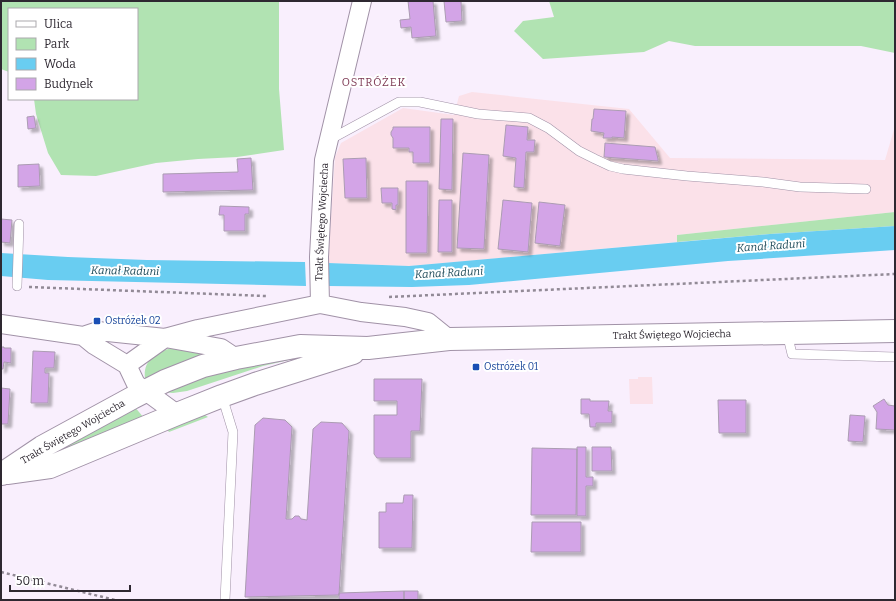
<svg xmlns="http://www.w3.org/2000/svg" width="896" height="601" font-family="Bitter,serif">
	<style>
		.industrial { fill: #fbe1e9 }
		.green { fill: #b1e3b2 }
		.water { fill: #69cdf1 }
		.building { fill: #d3a4e7; stroke: #ab9cb2; filter: url(#shadow) }
		.lines { fill: none; stroke-linecap: round; stroke-linejoin: round }
		.lane-casing { stroke: #a192a7; stroke-width: 10 }
		.street-casing { stroke: #a192a7; stroke-width: 20 }
		.primary-casing { stroke: #a192a7; stroke-width: 24 }
		.path { stroke: #928a96; stroke-width: 2.5; stroke-dasharray: 3 3; stroke-linecap: butt }
		.lane { stroke: #fff; stroke-width: 9 }
		.street { stroke: #fff; stroke-width: 18 }
		.primary { stroke: #fff; stroke-width: 22 }
		.transit-dot { fill: #1a4fb4; stroke: #fff; stroke-width: 1.5 }
		.labels { text-anchor: middle; dominant-baseline: central; stroke-width: 4; stroke-linejoin: round; paint-order: stroke }
		.street-label { font-size: 10px; fill: #2e2831; stroke: #fff }
		.transit-label { font-size: 10px; fill: #164399; stroke: #fff; text-anchor: start }
		.neighbourhood-label { font-size: 11px; letter-spacing: 1px; fill: #7c3752; stroke: #fff }
		.water-label { font-size: 11px; font-style: italic; fill: #1b4857; stroke: #fff }
	</style>
	<defs>
		<filter id="shadow"><feDropShadow dx="3.5" dy="3.5" stdDeviation="1" flood-color="#0004"/></filter>
	</defs>
	<rect width="100%" height="100%" fill="#f9effd"/>
	<!-- industrial -->
	<path class="industrial" d="M472 92 629 109 670 158 885 160 895 126V212L677 235V242L489 259 409 266 328 263 335 157 341 143 403 108 454 115 459 96Z
		M638 377H652L653 404H630L629 379H638Z"/>
	<!-- green -->
	<path class="green" d="M1 1H279V89L284 150 237 157 198 159 156 163 96 176 61 175 48 153 36 114 34 99H137V9H9V72L1 69Z
		M549 1H895V53L861 46H695L669 41 644 52 543 59 514 31 523 21 554 17Z
		M895 212V226L770 234 677 242V235Z
		M171 348 206 354 145 380C143 360 154 354 171 348Z
		M323 352 263 366 187 391 173 393 161 392 197 377Z
		M134 406 144 418 24 468Z
		M202 413 208 417 169 432 166 428Z"/>
	<!-- water -->
	<path class="water" d="M895 226V250L728 261 469 285 412 287 328 286V263L409 266 770 234Z
		M1 253 68 257 147 260 305 262 306 286 48 280 1 276Z"/>
	<!-- building -->
	<path class="building" d="M408 1H433L436 36 412 38 411 27 401 28 400 20 410 19Z
		M444 1H461L462 21 446 22Z
		M594 109 626 111 624 138 612 137V138H603L604 133 591 131 592 119H593Z
		M34 116 36 128 28 129 27 117Z
		M441 119H453L452 190 439 189Z
		M506 125 528 127 527 140H535L534 152H526L524 188 514 187 516 158 503 156Z
		M393 127H430V163H413V152H409V148H393V138L391 135V132L393 129Z
		M605 143 655 147 658 159V161L604 157Z
		M463 153 489 155 484 249 457 248Z
		M251 158 253 190 163 192V174L238 172 237 159Z
		M366 158 367 198H345L343 159Z
		M39 164 40 186 18 187V165Z
		M406 181H428L427 253H406Z
		M381 188H398V205H396V210L392 209V203H382Z
		M439 200H452V252H438Z
		M503 200 532 203 528 252 498 249Z
		M539 202 565 205 560 246 535 243Z
		M220 206 249 207V214H245V231H224V215H219Z
		M1 219 12 220 10 243 1 242Z
		M1 347H4V348H11V363L4 362 3 369H1V370Z
		M33 351 55 352 54 368H45V373H49L48 403H31Z
		M374 379H422L420 431H411V458H377L374 454V415H397V401H374Z
		M1 388 10 389 8 424H1Z
		M581 399H590V401H609L608 411H612V423H596V427H590L589 414H581Z
		M884 399 888 405 895 406V430L876 429 877 412 873 406Z
		M718 400H746V433H719Z
		M850 415 865 416 863 442 848 441Z
		M263 418 285 420 292 427 286 519H292L295 516H299L301 519 307 520 313 429 321 422 342 423 349 431 339 595 245 597 255 425Z
		M577 447H586V477H593V486H586V516H577Z
		M592 447H611L612 471H592Z
		M532 448 577 449 576 515H531Z
		M404 495H413L412 548H379V512H386V503H403Z
		M532 522H581V552H531Z
		M404 591H418V600H404Z
		M404 591V600H339V593Z"/>
	<g class="lines">
		<defs>
			<path id="lane" d="M329 140 399 102H420L478 114 529 118 548 128 579 151 595 159 610 166 623 169 687 176 763 182 800 187 866 189
				M17 286 19 224
				M787 333 792 354 895 357
				M222 396 233 432 225 600"/>
			<path id="street" d="M320 304 319 257 324 160 362 1
				M1 324 83 336 98 331 165 338 221 348 236 358
				M83 336 94 345 127 365 136 384 177 414
				M127 365 165 338 198 329 320 304 361 312 405 317 428 322 449 339"/>
			<path id="primary" d="M7 473 50 467 177 414 222 396 255 384 353 353
				M2 474 42 447 132 398 165 381 203 366 236 358 300 346 368 348 449 339 895 331"/>
		</defs>
		<!-- lane casing -->
		<use href="#lane" class="lane-casing"/>
		<!-- street casing -->
		<use href="#street" class="street-casing"/>
		<!-- primary casing -->
		<use href="#primary" class="primary-casing"/>
		<!-- path -->
		<path class="path" d="M29 287 266 296
			M389 297 895 274
			M1 572 115 600"/>
		<!-- lane -->
		<use href="#lane" class="lane"/>
		<!-- street -->
		<use href="#street" class="street"/>
		<!-- primary -->
		<use href="#primary" class="primary"/>
	</g>
	<!-- markers -->
	<g class="transit-dot">
		<rect x="93" y="317" width="8" height="8" rx="2"/>
		<rect x="472" y="363" width="8" height="8" rx="2"/>
	</g>
	<g class="labels">
		<!-- street labels -->
		<g class="street-label">
			<text transform="translate(322 222) rotate(-87)">Trakt Świętego Wojciecha</text>
			<text transform="translate(672 335) rotate(-1)">Trakt Świętego Wojciecha</text>
			<text transform="translate(73 432) rotate(-30)">Trakt Świętego Wojciecha</text>
		</g>
		<!-- transit labels -->
		<g class="transit-label">
			<text x="105" y="321">Ostróżek 02</text>
			<text x="484" y="367">Ostróżek 01</text>
		</g>
		<!-- neighbourhood labels -->
		<g class="neighbourhood-label">
			<text x="374" y="82">OSTRÓŻEK</text>
		</g>
		<!-- water labels -->
		<g class="water-label">
			<text transform="translate(771 246) rotate(-4)">Kanał Raduni</text>
			<text transform="translate(125 271) rotate(1)">Kanał Raduni</text>
			<text transform="translate(449 273) rotate(-3)">Kanał Raduni</text>
		</g>
	</g>
	<!-- border -->
	<rect width="896" height="601" fill="none" stroke="#2e2831" stroke-width="4"/>
	<!-- legend -->
	<rect x="8" y="8" width="130" height="92" fill="#ffffff" stroke="#aba9ad"/>
	<rect x="16" y="21" width="20" height="6" fill="#ffffff" stroke="#aba9ad"/>
	<text x="44" y="28" font-size="12" fill="#2e2831">Ulica</text>
	<rect x="16" y="38" width="20" height="12" fill="#b1e3b2" stroke="#aba9ad"/>
	<text x="44" y="48" font-size="12" fill="#2e2831">Park</text>
	<rect x="16" y="58" width="20" height="12" fill="#69cdf1" stroke="#aba9ad"/>
	<text x="44" y="68" font-size="12" fill="#2e2831">Woda</text>
	<rect x="16" y="78" width="20" height="12" fill="#d3a4e7" stroke="#aba9ad"/>
	<text x="44" y="88" font-size="12" fill="#2e2831">Budynek</text>
	<!-- scale -->
	<path d="M10 585v6h120v-6" fill="none" stroke="#2e2831" stroke-width="2"/>
	<text x="16" y="585" font-size="12" fill="#2e2831" stroke="#ffffff" stroke-width="3" paint-order="stroke">50 m</text>
</svg>
